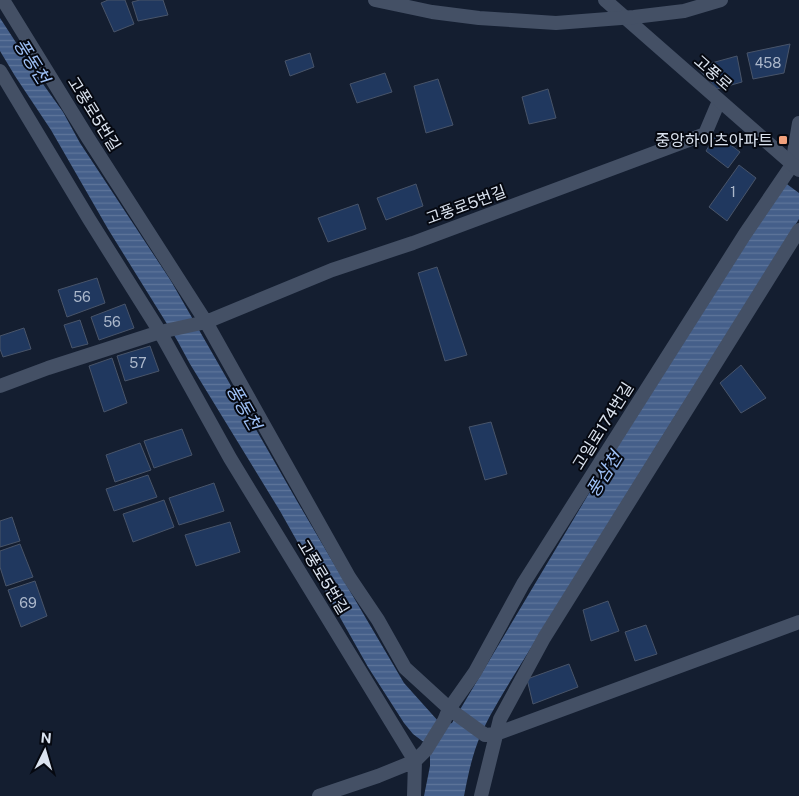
<svg xmlns="http://www.w3.org/2000/svg" width="799" height="796" font-family="'Public Sans','Noto Sans KR',sans-serif">
	<style>
		.water { fill: url(#water-rules) }
		.building { fill: #20385f; stroke: #485469 }
		.lines { fill: none; stroke-linecap: round; stroke-linejoin: round }
		.minor { stroke: #445065; stroke-width: 14 }
		.tertiary { stroke: #445065; stroke-width: 14 }
		.secondary { stroke: #445065; stroke-width: 14 }
		.poi-dot { fill: #f1a17d; stroke: #050810; stroke-width: 2 }
		.labels { text-anchor: middle; dominant-baseline: central; stroke-width: 4; stroke-linejoin: round; paint-order: stroke }
		.number-label { font-size: 14px; fill: #acb8cb }
		.street-label { font-size: 16px; fill: #dbe3ef; stroke: #050810 }
		.poi-label { font-size: 16px; fill: #dbe3ef; stroke: #050810; text-anchor: end }
		.water-label { font-size: 18px; font-style: italic; fill: #9ec0f5; stroke: #050810 }
	</style>
	<defs>
		<pattern id="water-rules" width="6" height="5" patternUnits="userSpaceOnUse" patternTransform="scale(1.25)"><rect width="6" height="5" fill="#455f8a"/><path d="M0 2.5h6" fill="none" stroke="#5f769b"/></pattern>
	</defs>
	<rect width="100%" height="100%" fill="#141e30"/>
	<!-- water -->
	<path class="water" d="M0 18 43 84 63 112 80 143 171 281 297 501 404 683 439 722 445 725 452 723 619 443 784 182 799 193V219L672 421 511 680C498 702 483 725 475 750 470 765 467 781 464 796H424L430 766V749L425 743 413 734 404 723 368 667 280 511 190 364 177 340 108 229 51 130 15 76 0 51Z"/>
	<!-- building -->
	<path class="building" d="M108 0H125L134 24 114 32 101 3Z
		M140 0H163L168 15 138 21 132 2Z
		M790 44 784 73 753 79 747 53Z
		M310 53 314 67 290 76 285 61Z
		M737 56 742 82 717 89 697 67Z
		M385 73 392 92 357 103 350 84Z
		M438 79 453 125 426 133 414 86Z
		M548 89 556 118 529 124 522 97Z
		M716 134 740 152 728 168 706 151Z
		M739 165 756 178 727 221 709 207Z
		M416 184 423 206 386 220 377 198Z
		M358 204 366 229 328 242 318 218Z
		M437 267 467 355 445 361 418 273Z
		M97 278 105 303 67 317 58 290Z
		M125 304 134 328 99 340 91 317Z
		M80 320 88 344 72 348 64 325Z
		M24 328 31 349 3 357 0 349V336Z
		M150 346 159 371 125 381 117 356Z
		M112 358 127 403 104 412 89 366Z
		M741 365 766 398 741 413 720 383Z
		M491 422 507 474 485 480 469 427Z
		M182 429 192 455 154 468 144 441Z
		M140 443 151 470 115 482 106 455Z
		M148 475 157 497 114 511 106 489Z
		M214 483 224 511 179 525 169 498Z
		M164 500 174 527 133 542 123 514Z
		M12 517 20 541 0 547V521Z
		M230 522 240 552 196 566 185 535Z
		M20 544 33 577 6 586 0 567V551Z
		M35 581 47 616 21 627 8 590Z
		M608 601 619 631 591 641 583 610Z
		M646 625 657 654 635 661 625 632Z
		M569 664 578 687 533 704 527 679Z"/>
	<g class="lines">
		<!-- minor -->
		<path class="minor" d="M3 0 88 138 206 322 349 577 378 620 405 668 452 711 485 735 496 734 799 622
			M0 71 89 219 160 332 230 458 415 761
			M0 386 48 368 160 332 206 322 332 270 413 243 705 134 719 101
			M319 796 378 776 415 761 426 750 444 721 449 709 475 672 523 584 745 234 792 165 799 123
			M414 796 415 761
			M481 796 500 719 544 638 799 230"/>
		<!-- tertiary -->
		<path class="tertiary" d="M605 0 799 170"/>
		<!-- secondary -->
		<path class="secondary" d="M375 0 432 12 479 18 556 23 634 17 684 11 721 0"/>
	</g>
	<!-- markers -->
	<rect class="poi-dot" x="778" y="135" width="10" height="10" rx="2.5"/>
	<g class="labels">
		<!-- number labels -->
		<g class="number-label">
			<text x="768" y="63">458</text>
			<text x="733" y="192">1</text>
			<text x="82" y="297">56</text>
			<text x="112" y="322">56</text>
			<text x="138" y="363">57</text>
			<text x="28" y="603">69</text>
		</g>
		<!-- street labels -->
		<g class="street-label">
			<text transform="translate(713 73) rotate(41)">고풍로</text>
			<text transform="translate(94 114) rotate(58)">고풍로5번길</text>
			<text transform="translate(466 205) rotate(-20)">고풍로5번길</text>
			<text transform="translate(603 426) rotate(-58)">고일로174번길</text>
			<text transform="translate(323 577) rotate(59)">고풍로5번길</text>
		</g>
		<!-- poi labels -->
		<g class="poi-label">
			<text x="773" y="140">중앙하이츠아파트</text>
		</g>
		<!-- water labels -->
		<g class="water-label">
			<text transform="translate(32 61) rotate(58)">풍동천</text>
			<text transform="translate(244 407) rotate(60)">풍동천</text>
			<text transform="translate(604 474) rotate(-58)">풍삼천</text>
		</g>
	</g>
	<!-- north arrow -->
	<g transform="translate(45 751) rotate(5)" stroke="#050810" stroke-width="4" paint-order="stroke">
	<path d="M0-4L9 19L0 12L-9 19Z" fill="#dbe3ef"/>
	<text y="-8" font-size="14" font-weight="bold" text-anchor="middle" fill="#dbe3ef">N</text>
	</g>
</svg>
